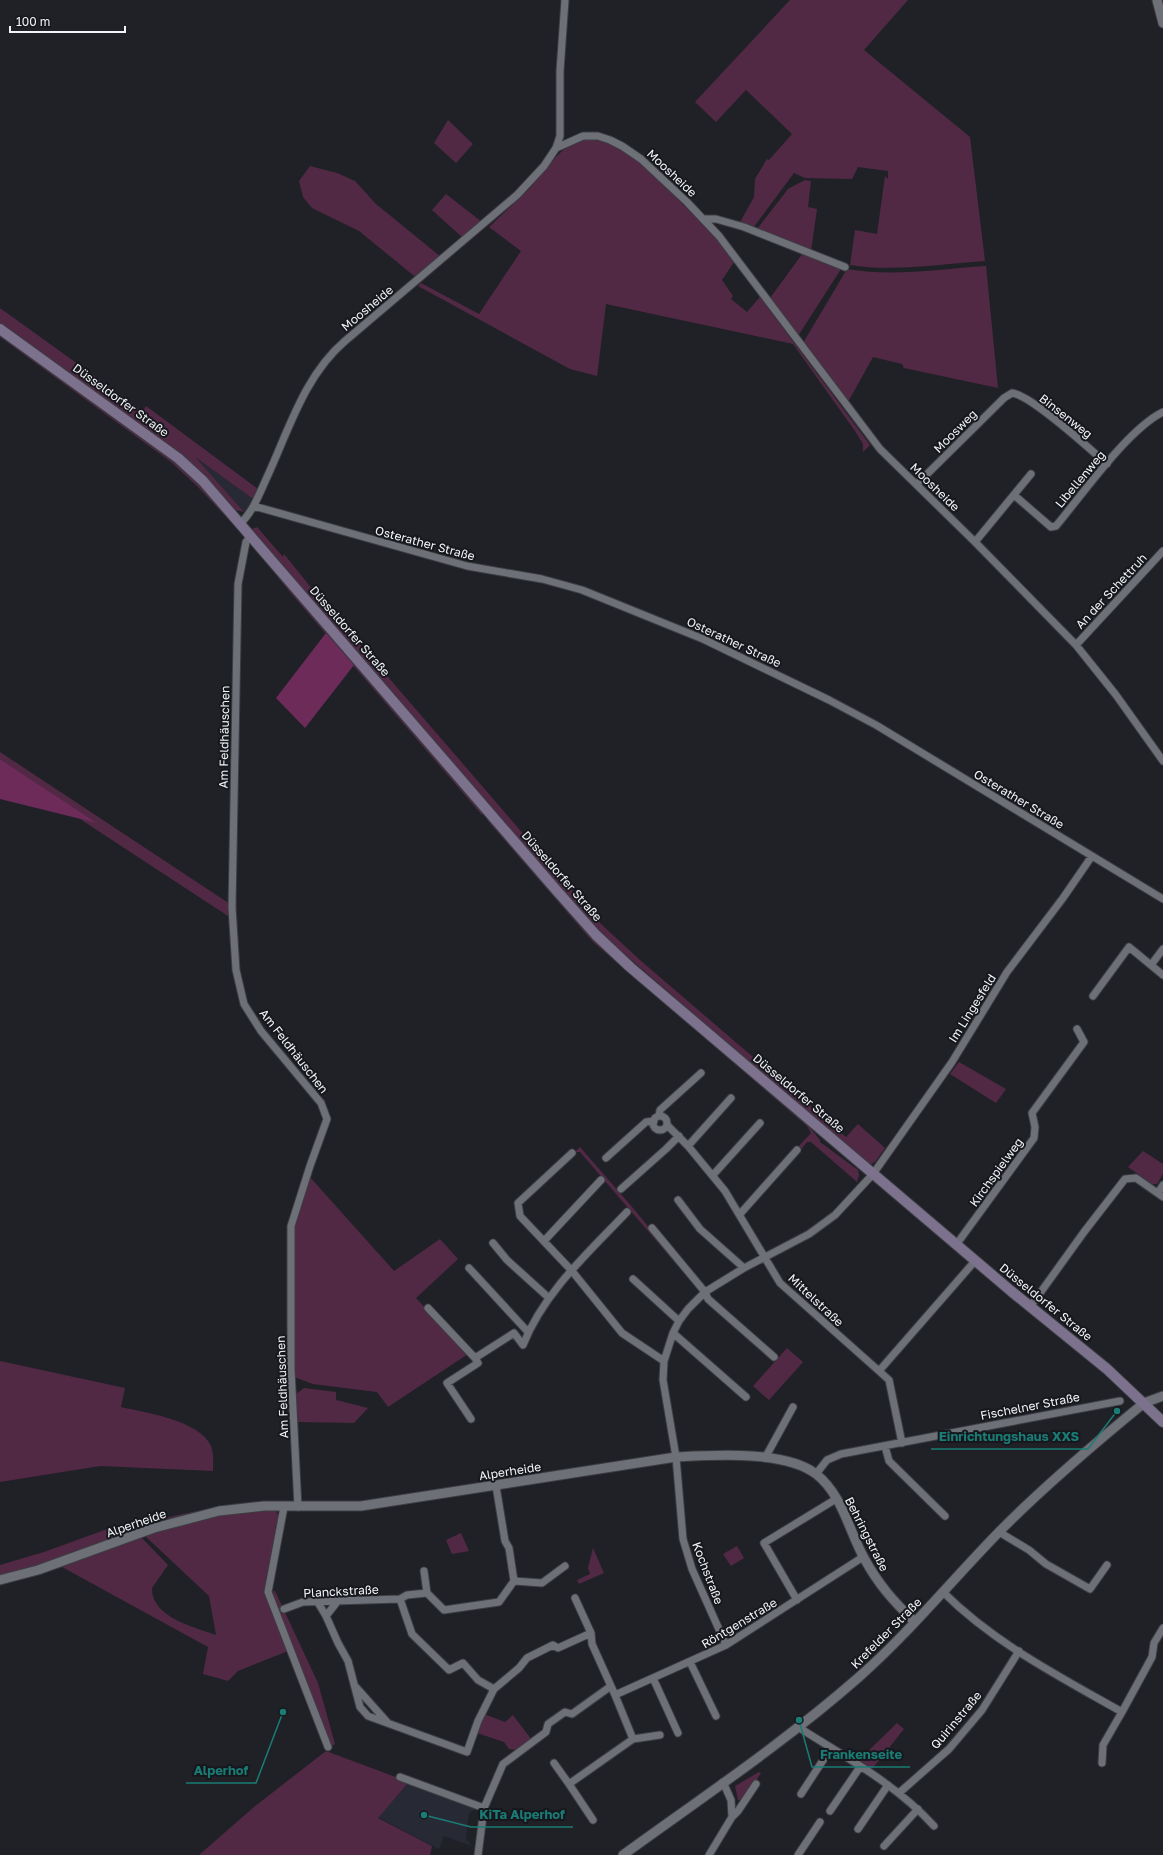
<svg xmlns="http://www.w3.org/2000/svg" width="1163" height="1855" font-family="'Golos Text',sans-serif">
	<style>
		.built { fill: #272a35 }
		.green { fill: #512945 }
		.forest { fill: #6d2b5a }
		.lines { fill: none; stroke-linecap: round; stroke-linejoin: round }
		.minor-casing { stroke: #3c3e43; stroke-width: 9 }
		.tertiary-casing { stroke: #3c3e43; stroke-width: 11 }
		.secondary-casing { stroke: #3c3e43; stroke-width: 12 }
		.minor { stroke: #6e7077; stroke-width: 7 }
		.tertiary { stroke: #6e7077; stroke-width: 9 }
		.secondary { stroke: #7c728d; stroke-width: 10 }
		.labels { text-anchor: middle; dominant-baseline: central; stroke-width: 4; stroke-linejoin: round; paint-order: stroke }
		.street-label { font-size: 12px; fill: #f3f4f8; stroke: #16181d }
		.leader { fill: none; stroke: #1a7c75; stroke-width: 1.5 }
		.callout-dot { fill: #1a7c75; stroke: #16181d; stroke-width: 1.5 }
		.callout-label { font-size: 13px; text-anchor: middle; font-weight: bold; fill: #1a7c75; stroke: #16181d; stroke-width: 4; stroke-linejoin: round; paint-order: stroke }
	</style>
	<rect width="100%" height="100%" fill="#202127"/>
	<!-- built -->
	<path class="built" d="M192 455 254 500 244 512Z
		M409 1783 477 1808 469 1813 466 1838 472 1846 444 1836 439 1849 378 1817Z"/>
	<!-- green -->
	<path class="green" d="M790 0H908L864 50 970 137 985 261C940 264 894 272 850 265L855 230 877 234 885 176 888 179V171L858 167 852 179 805 178 794 173 753 228 739 224 754 197 755 179 767 159 769 160 792 134 746 90 716 122 695 102Z
		M448 120 473 144 456 163 434 143Z
		M592 139 608 143 625 151 643 165 712 233 734 262 722 280 733 296 731 299 747 312 760 297 870 445 863 452V444L855 431 793 344 606 304 597 376 570 369 418 286 421 283 479 314 521 251 489 227 530 188 555 158 566 147 578 141Z
		M310 166 337 173 355 181 376 204 441 257 417 277 413 275 359 231 312 208 303 197 299 181Z
		M805 180 811 181 808 207 817 209 811 251 757 229 788 189Z
		M446 194 482 222 463 238 432 210Z
		M803 253 841 269 798 336 770 298Z
		M986 266 998 388 904 368 902 364 873 357 848 402 803 343 847 269C893 277 940 269 986 266Z
		M0 308 143 411 146 406 258 489 253 499 195 457 244 512 235 510 211 483 168 445 0 324Z
		M0 334 173 460 200 484 245 537 197 486 171 462 0 337Z
		M257 527 283 557 284 554 313 590 601 924 640 960 846 1137 858 1124 885 1148 875 1162 871 1164 865 1161 606 938 583 915 252 529Z
		M250 542H252L483 811 482 815 289 591 250 543 242 584 239 658 236 896 240 969 247 1002 238 969 235 908 241 583 246 550Z
		M0 752 230 904 231 918 80 819 95 822 0 759Z
		M487 820H491L578 922 802 1118 820 1140V1142L858 1170 859 1175 857 1182 811 1142H807L799 1152 796 1149 811 1133 807 1126 593 942Z
		M959 1062 1006 1089 996 1103 950 1074Z
		M580 1147 633 1208 697 1286 696 1287 580 1152H575Z
		M1143 1151 1163 1164V1174L1157 1184H1152L1128 1167Z
		M309 1176 394 1271 440 1239 458 1259 416 1298 468 1354 388 1407 377 1392 313 1384 294 1377V1226Z
		M787 1348 803 1362 769 1400 753 1386Z
		M0 1361 125 1388 121 1407C146 1413 199 1420 211 1446 214 1453 213 1464 213 1471L100 1466 0 1482Z
		M304 1388 336 1392V1400L368 1408 354 1423 298 1422 296 1394Z
		M290 1501 289 1503 248 1504 0 1577V1565L44 1552 110 1528 112 1537C126 1532 140 1525 155 1521 200 1508 244 1503 290 1501Z
		M248 1510H275L280 1518 276 1525 265 1594 288 1651 238 1671 228 1681 203 1674 208 1647 62 1567 0 1585V1583L140 1536 168 1565 152 1588C151 1617 194 1627 216 1635L209 1596 144 1535 222 1513Z
		M461 1533 469 1551 452 1554 446 1540Z
		M737 1546 744 1558 731 1566 723 1554Z
		M593 1548 604 1573 579 1584 577 1580 590 1574 588 1568Z
		M273 1591H275L318 1683 335 1744 332 1746 329 1743 274 1600Z
		M484 1714 505 1722 513 1715 531 1739 516 1750 509 1749 504 1742 477 1733Z
		M897 1723 904 1729 872 1769 859 1760Z
		M326 1751 409 1782 378 1818 432 1846 430 1855H199L254 1807Z
		M759 1772 761 1773 744 1799 738 1800 735 1786Z"/>
	<!-- forest -->
	<path class="forest" d="M326 633 354 665 305 728 276 698Z
		M0 759 97 823 0 799Z"/>
	<g class="lines">
		<defs>
			<path id="minor" d="M556 148 583 136H598L610 140 622 146 641 159 687 202 719 236 880 449 975 542 1076 645 1116 695 1163 761
				M704 219H716L744 227 845 267
				M917 484 1004 398 1012 393C1031 395 1090 449 1107 464
				M1014 495 1051 527 1056 526C1082 495 1128 429 1163 412
				M254 506 467 566 542 579 582 590 703 639 829 700 876 725 1163 899
				M241 523C254 510 260 492 268 475 289 429 305 375 345 341L517 195 544 166 556 148 560 136V71L565 0
				M251 535 246 542 238 584 232 908 236 970 244 1004 261 1031 321 1103 327 1119 310 1166 291 1226V1369L298 1507
				M975 542 1031 474
				M1076 645 1163 551
				M1151 965 1163 949
				M1093 996 1129 947 1163 975
				M659 1116 660 1110 701 1073
				M653 1123a7 7 0 1 1 14 0a7 7 0 1 1-14 0Z
				M667 1125 688 1146 725 1191 780 1283 879 1371 975 1261
				M688 1146 731 1098
				M572 1153 518 1203 520 1216 572 1271 622 1333 664 1361
				M606 1158 646 1122 654 1121
				M713 1175 760 1123
				M621 1189 666 1149 679 1136
				M1158 1193 1163 1185
				M678 1200 700 1229 744 1268
				M740 1214 797 1150
				M652 1228 705 1292 708 1299 774 1357
				M544 1241 601 1180
				M493 1243 507 1260 549 1298
				M956 1245 1034 1138 1035 1127 1032 1113 1084 1042 1077 1029
				M469 1268 528 1332
				M633 1279 679 1321
				M1030 1307 1084 1232 1125 1179 1136 1178 1163 1197
				M428 1308 475 1358 514 1333 523 1345C544 1292 589 1252 627 1212
				M673 1333 746 1397
				M879 1371 889 1380 902 1443
				M471 1419 447 1383 478 1363 475 1358
				M885 1446 889 1461 945 1516
				M765 1458 793 1407
				M816 1474 827 1460 841 1454 1120 1401
				M284 1507 268 1592 328 1747
				M999 1532 1029 1550 1046 1564 1090 1589 1107 1565
				M424 1571 427 1593
				M514 1581 542 1583 565 1566
				M943 1592C994 1643 1060 1677 1122 1712L1152 1657 1154 1643 1163 1628
				M575 1598 591 1633 592 1644 615 1695 726 1645 863 1557
				M400 1599 412 1634 449 1670 463 1663 478 1680 494 1689
				M797 1600 764 1543 836 1499
				M317 1601 326 1616
				M337 1602 326 1616 338 1643 348 1661 360 1707 368 1716 467 1752 478 1721 494 1689 519 1668 527 1658 553 1645 558 1648 591 1633
				M284 1609 303 1602 400 1599 407 1595 427 1593 444 1610 499 1602 514 1581 509 1548 505 1541 496 1486
				M726 1645 692 1569 683 1539 676 1457 663 1380 664 1361 673 1333 679 1321 688 1309 705 1292 744 1268 809 1234 835 1215 873 1174 952 1062 1007 972 1063 898 1092 856
				M690 1662 716 1716
				M653 1678 678 1733
				M355 1686 388 1723
				M798 1727C845 1757 896 1784 934 1826
				M633 1739 660 1735
				M554 1763 569 1784
				M1102 1763 1103 1745 1122 1712
				M400 1777 484 1808
				M899 1793 949 1749 982 1710 1019 1651
				M801 1794 831 1748
				M830 1811 860 1767
				M732 1817 738 1811 756 1784
				M593 1820 569 1784 633 1739 615 1695
				M858 1829 888 1785
				M884 1846 918 1809
				M478 1855 484 1808 503 1764 546 1732 548 1724 565 1712 572 1714 611 1686
				M709 1855 732 1817 731 1800 723 1782
				M798 1855 820 1822"/>
			<path id="tertiary" d="M1157 0 1163 23
				M0 1580 38 1570 154 1528 219 1511 264 1506H361L676 1457C713 1455 785 1450 816 1474 842 1494 849 1531 864 1558 878 1584 894 1602 915 1622
				M623 1855C703 1797 785 1742 859 1677 909 1633 952 1580 999 1532 1044 1486 1094 1444 1144 1403L1163 1396"/>
			<path id="secondary" d="M0 329 178 458 203 481 557 891 596 935 630 967 1011 1291 1107 1369 1163 1422"/>
		</defs>
		<!-- minor casing -->
		<use href="#minor" class="minor-casing"/>
		<!-- tertiary casing -->
		<use href="#tertiary" class="tertiary-casing"/>
		<!-- secondary casing -->
		<use href="#secondary" class="secondary-casing"/>
		<!-- minor -->
		<use href="#minor" class="minor"/>
		<!-- tertiary -->
		<use href="#tertiary" class="tertiary"/>
		<!-- secondary -->
		<use href="#secondary" class="secondary"/>
	</g>
	<g class="labels">
		<!-- street labels -->
		<g class="street-label">
			<text transform="translate(672 173) rotate(43)">Moosheide</text>
			<text transform="translate(367 308) rotate(-40)">Moosheide</text>
			<text transform="translate(121 400) rotate(36)">Düsseldorfer Straße</text>
			<text transform="translate(1066 416) rotate(38)">Binsenweg</text>
			<text transform="translate(955 431) rotate(-45)">Moosweg</text>
			<text transform="translate(1080 479) rotate(-50)">Libellenweg</text>
			<text transform="translate(935 487) rotate(44)">Moosheide</text>
			<text transform="translate(425 543) rotate(15)">Osterather Straße</text>
			<text transform="translate(1111 591) rotate(-47)">An der Schettruh</text>
			<text transform="translate(350 631) rotate(49)">Düsseldorfer Straße</text>
			<text transform="translate(734 642) rotate(25)">Osterather Straße</text>
			<text transform="translate(224 737) rotate(-89)">Am Feldhäuschen</text>
			<text transform="translate(1019 799) rotate(31)">Osterather Straße</text>
			<text transform="translate(562 876) rotate(49)">Düsseldorfer Straße</text>
			<text transform="translate(972 1008) rotate(-58)">Im Lingesfeld</text>
			<text transform="translate(294 1051) rotate(52)">Am Feldhäuschen</text>
			<text transform="translate(799 1093) rotate(40)">Düsseldorfer Straße</text>
			<text transform="translate(996 1172) rotate(-54)">Kirchspielweg</text>
			<text transform="translate(816 1300) rotate(43)">Mittelstraße</text>
			<text transform="translate(1046 1302) rotate(39)">Düsseldorfer Straße</text>
			<text transform="translate(282 1387) rotate(-92)">Am Feldhäuschen</text>
			<text transform="translate(1030 1406) rotate(-11)">Fischelner Straße</text>
			<text transform="translate(510 1471) rotate(-9)">Alperheide</text>
			<text transform="translate(136 1523) rotate(-19)">Alperheide</text>
			<text transform="translate(867 1534) rotate(63)">Behringstraße</text>
			<text transform="translate(708 1573) rotate(69)">Kochstraße</text>
			<text transform="translate(341 1591) rotate(-3)">Planckstraße</text>
			<text transform="translate(739 1623) rotate(-31)">Röntgenstraße</text>
			<text transform="translate(886 1633) rotate(-45)">Krefelder Straße</text>
			<text transform="translate(956 1720) rotate(-50)">Quirinstraße</text>
		</g>
	</g>
	<!-- callouts -->
	<path class="leader" d="M1117 1411L1088 1449H931M799 1720L812 1767H910M283 1712L256 1783H186M424 1815L471 1827H573"/>
	<g class="callout-dot">
		<circle cx="1117" cy="1411" r="4"/>
		<circle cx="799" cy="1720" r="4"/>
		<circle cx="283" cy="1712" r="4"/>
		<circle cx="424" cy="1815" r="4"/>
	</g>
	<g class="callout-label">
		<text x="1009" y="1441">Einrichtungshaus XXS</text>
		<text x="861" y="1759">Frankenseite</text>
		<text x="221" y="1775">Alperhof</text>
		<text x="522" y="1819">KiTa Alperhof</text>
	</g>
	<!-- scale -->
	<path d="M10 26v6h115v-6" fill="none" stroke="#f3f4f8" stroke-width="2"/>
	<text x="16" y="26" font-size="12" fill="#f3f4f8" stroke="#16181d" stroke-width="3" paint-order="stroke">100 m</text>
</svg>
